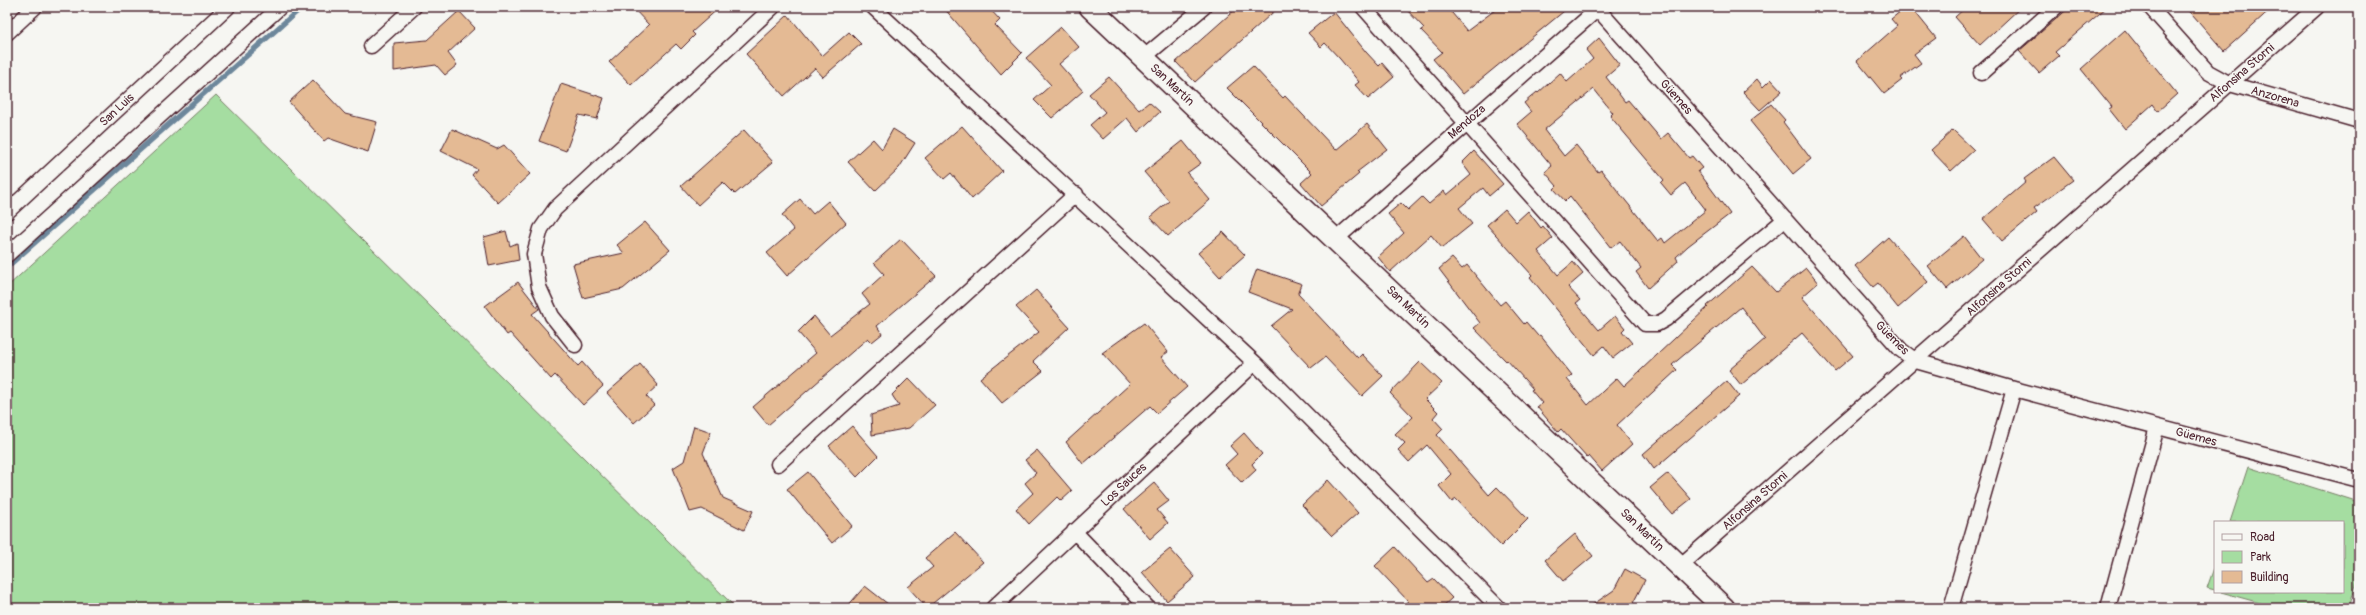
<svg xmlns="http://www.w3.org/2000/svg" width="2366" height="615" font-family="Pangolin,sans-serif">
	<style>
		.green { fill: #a5dda1; stroke: #787e66 }
		.lines { fill: none; stroke-linecap: round; stroke-linejoin: round }
		.stream { stroke: #6d879b; stroke-width: 5.5 }
		.building { fill: #e4ba94; stroke: #4a1f2b; fill-rule: evenodd }
		.street-casing { stroke: #4a1f2b; stroke-width: 17 }
		.secondary-casing { stroke: #4a1f2b; stroke-width: 24 }
		.street { stroke: #f6f6f2; stroke-width: 14 }
		.secondary { stroke: #f6f6f2; stroke-width: 21 }
		.labels { text-anchor: middle; dominant-baseline: central; stroke-width: 3; stroke-linejoin: round; paint-order: stroke }
		.street-label { font-size: 12px; fill: #4a1f2b; stroke: #f6f6f2 }
	</style>
	<rect width="100%" height="100%" fill="#f6f6f2"/>
	<filter id="ink" filterUnits="userSpaceOnUse"><feTurbulence type="fractalNoise" baseFrequency=".025" numOctaves="2"/><feDisplacementMap in="SourceGraphic" scale="8" xChannelSelector="R" yChannelSelector="G"/><feConvolveMatrix kernelMatrix="1 2 1 2 8 2 1 2 1" color-interpolation-filters="sRGB"/></filter>
	<g filter="url(#ink)">
		<!-- green -->
		<path class="green" d="M216 95 736 608H7V287Z
			M2248 467 2359 502V575L2349 608H2278L2221 592H2343V522H2230Z
			M2215 565V590L2207 588Z"/>
		<g class="lines">
			<!-- stream -->
			<path class="stream" d="M7 267 302 7"/>
		</g>
		<!-- building -->
		<path class="building" d="M632 7H720L692 32 695 35 681 49 676 44 631 85 609 62 649 25Z
			M943 7H988L1000 20 995 25 1022 53 1001 74Z
			M1238 7H1279L1195 82 1176 62Z
			M1404 7H1447L1467 31 1499 7H1569L1463 94 1433 59 1442 52 1421 30 1424 28Z
			M1906 7H1911L1936 38 1914 54 1921 63 1900 78 1902 80 1884 94 1857 61 1897 26 1891 19Z
			M1966 7H2021L1980 45 1955 17Z
			M2070 7H2107L2055 52 2059 56 2039 73 2019 51Z
			M2186 7H2273L2224 51Z
			M459 11 475 28 448 53 457 65 445 75 436 65 394 71V43L427 40Z
			M1334 12 1366 52 1379 66 1382 63 1394 77 1368 99 1355 85 1359 82 1340 59 1325 43 1321 47 1308 33Z
			M788 15 822 56 849 32 861 44 823 77 815 68 784 96 746 54Z
			M1061 27 1079 47 1059 64 1083 91 1052 118 1034 100 1051 85 1026 58Z
			M2125 30 2177 94 2158 111 2153 104 2125 129 2109 109 2112 107 2081 69Z
			M1599 38 1620 65 1606 77 1625 102 1628 100 1661 139 1668 133 1689 158 1692 156 1702 168 1698 171 1730 214 1688 246 1676 257 1678 261 1648 288 1636 272 1641 268 1620 241 1611 248 1570 196 1565 201 1554 189 1557 186 1545 172 1552 166 1517 124 1531 112 1524 103 1537 92 1538 93 1560 73 1567 82 1593 59 1586 50ZM1594 89 1613 113 1610 116 1664 180 1661 183 1671 195 1685 183 1706 210 1665 243 1662 238 1658 241 1601 170 1598 172 1576 145 1564 156 1544 130Z
			M1253 66 1283 98 1285 96 1336 150 1367 124 1387 149 1357 172 1359 174 1321 206 1301 183 1312 173 1227 88Z
			M1109 77 1139 110 1149 102 1160 112 1138 132 1127 118 1103 139 1090 125 1105 112 1089 94Z
			M1757 79 1763 87 1771 79 1782 91 1760 110 1743 92Z
			M313 80 345 114 377 122 368 152 328 138 324 141 289 102Z
			M561 84 604 98 597 119 579 115 566 151 539 141Z
			M1771 104 1785 120 1783 122 1811 159 1793 174 1750 121Z
			M962 126 1002 171 972 199 951 173 944 179 925 158Z
			M452 129 497 149 504 145 530 174 498 203 472 175 477 169 441 151Z
			M893 129 915 143 899 168 875 191 848 162 873 139 882 149Z
			M744 130 773 162 735 194 723 182 698 205 681 186Z
			M1953 130 1974 150 1951 171 1931 150Z
			M1183 141 1201 163 1187 173 1210 200 1168 236 1150 217 1169 201 1144 172Z
			M1474 151 1503 184 1489 196 1483 188 1459 208 1472 224 1442 248 1431 235 1390 272 1378 257 1404 233 1388 214 1401 203 1408 210 1422 197 1429 204 1444 191 1447 195 1471 175 1462 163Z
			M2054 157 2073 180 2034 208 2037 212 2002 241 1983 219 2026 182 2024 179Z
			M800 199 813 214 828 201 846 223 787 276 767 253 794 230 782 215Z
			M1505 209 1516 222 1528 211 1541 228 1543 226 1553 238 1538 251 1558 275 1573 262 1583 274 1568 287 1580 300 1576 303 1599 330 1615 316 1625 328 1622 331 1632 343 1613 358 1604 346 1594 355 1530 277 1532 275 1487 225Z
			M645 222 670 250 623 289 583 298 573 264 624 253 617 245Z
			M506 231 510 246 517 243 519 260 489 266 484 237Z
			M1223 232 1245 255 1220 277 1198 253Z
			M1964 236 1982 259 1947 289 1928 266Z
			M1888 237 1928 282 1898 308 1878 283 1873 287 1855 266Z
			M901 239 936 276 877 326 882 334 872 342 868 338 768 425 753 407 816 353 798 332 814 316 830 335 870 304 862 294 884 274 874 263Z
			M1452 258 1462 269 1467 265 1500 305 1505 301 1524 324 1526 322 1538 336 1540 335 1572 375 1567 379 1588 405 1617 378 1624 386 1708 307 1707 306 1752 267 1776 292 1806 268 1818 283 1802 297 1853 356 1835 371 1802 333 1741 385 1729 370 1765 339 1741 307 1672 365 1677 370 1617 425 1632 444 1602 471 1589 456 1587 458 1561 429 1558 432 1537 407 1542 403 1531 390 1533 389 1507 360 1506 361 1474 328 1480 323 1439 269Z
			M1257 269 1302 284 1298 294 1358 358 1362 354 1383 376 1362 396 1325 357 1311 368 1271 326 1292 309 1248 292Z
			M518 282 539 309 532 314 578 366 582 362 603 386 583 405 555 375 551 379 510 333 507 335 485 306Z
			M1036 290 1069 327 1033 361 1043 371 1002 403 980 378 1039 332 1016 307Z
			M1144 323 1168 352 1161 357 1187 387 1157 413 1150 406 1083 464 1066 442 1130 384 1102 353Z
			M1420 362 1442 383 1425 399 1438 412 1433 418 1443 429 1437 435 1489 495 1497 487 1528 519 1501 546 1456 499 1452 502 1439 486 1451 474 1427 445 1409 462 1398 450 1405 443 1395 434 1413 417 1390 393Z
			M640 364 658 385 646 396 654 405 634 423 607 393Z
			M909 378 935 405 909 428 872 435 871 415 899 406 892 395Z
			M1727 381 1739 396 1654 469 1643 454Z
			M694 426 711 432 703 453 723 498 753 511 744 530 702 509 690 512 673 468 684 461Z
			M852 426 878 456 857 477 829 446Z
			M1244 433 1262 454 1252 464 1256 470 1242 483 1225 465 1237 454 1230 446Z
			M1037 450 1072 491 1061 501 1057 497 1029 524 1016 509 1033 493 1025 483 1036 473 1025 460Z
			M808 472 852 526 832 543 787 489Z
			M1668 473 1691 499 1672 514 1650 488Z
			M1328 480 1358 513 1332 536 1302 505Z
			M1154 483 1169 501 1157 510 1168 523 1150 539 1124 509Z
			M955 532 983 562 927 608 908 587 933 567 925 558Z
			M1575 534 1593 556 1563 581 1545 560Z
			M1395 547 1428 583 1434 579 1452 598 1441 608H1399L1408 601 1375 566Z
			M1170 549 1195 577 1167 601 1142 572Z
			M1625 569 1645 580 1632 605 1629 608H1588L1614 590Z
			M865 586 893 608H846Z"/>
		<g class="lines">
			<defs>
				<path id="street" d="M873 7 1255 363 1499 608
					M1363 7 1645 324H1657L1666 319 1785 219
					M1596 7 1901 350 1916 361 2014 389 2359 480
					M2150 7 2208 72 2230 84 2359 121
					M7 33 35 7
					M371 46 414 7
					M1143 58 1204 7
					M1981 73 2056 7
					M7 212 228 7
					M1336 239 1600 7
					M7 255 280 7
					M575 345 552 316 539 287 534 254 541 229 555 209 773 7
					M778 464 1076 194
					M1074 531 1148 608
					M1680 566 2317 7
					M993 608 1255 363
					M1951 608 2014 389
					M2108 608 2157 427"/>
				<path id="secondary" d="M1090 7 1724 608"/>
			</defs>
			<!-- street casing -->
			<use href="#street" class="street-casing"/>
			<!-- secondary casing -->
			<use href="#secondary" class="secondary-casing"/>
			<!-- street -->
			<use href="#street" class="street"/>
			<!-- secondary -->
			<use href="#secondary" class="secondary"/>
		</g>
	</g>
	<g class="labels">
		<!-- street labels -->
		<g class="street-label">
			<text transform="translate(2242 73) rotate(-41)">Alfonsina Storni</text>
			<text transform="translate(1172 85) rotate(43)">San Martín</text>
			<text transform="translate(1676 97) rotate(48)">Güemes</text>
			<text transform="translate(2275 97) rotate(16)">Anzorena</text>
			<text transform="translate(117 110) rotate(-43)">San Luis</text>
			<text transform="translate(1467 122) rotate(-41)">Mendoza</text>
			<text transform="translate(1999 287) rotate(-41)">Alfonsina Storni</text>
			<text transform="translate(1408 307) rotate(44)">San Martín</text>
			<text transform="translate(1892 338) rotate(45)">Güemes</text>
			<text transform="translate(2196 437) rotate(15)">Güemes</text>
			<text transform="translate(1124 485) rotate(-43)">Los Sauces</text>
			<text transform="translate(1755 501) rotate(-41)">Alfonsina Storni</text>
			<text transform="translate(1642 530) rotate(44)">San Martín</text>
		</g>
	</g>
	<!-- margin -->
	<rect width="2366" height="615" fill="none" stroke="#f6f6f2" stroke-width="24"/>
	<rect x="12" y="12" width="2342" height="591" fill="none" stroke="#4a1f2b" stroke-width="1.5" filter="url(#ink)"/>
	<!-- legend -->
	<rect x="2214" y="521" width="130" height="72" fill="#f6f6f2" stroke="#b1a0a2"/>
	<rect x="2222" y="534" width="20" height="6" fill="#f6f6f2" stroke="#b1a0a2"/>
	<text x="2250" y="541" font-size="12" fill="#4a1f2b">Road</text>
	<rect x="2222" y="551" width="20" height="12" fill="#a5dda1" stroke="#b1a0a2"/>
	<text x="2250" y="561" font-size="12" fill="#4a1f2b">Park</text>
	<rect x="2222" y="571" width="20" height="12" fill="#e4ba94" stroke="#b1a0a2"/>
	<text x="2250" y="581" font-size="12" fill="#4a1f2b">Building</text>
</svg>
